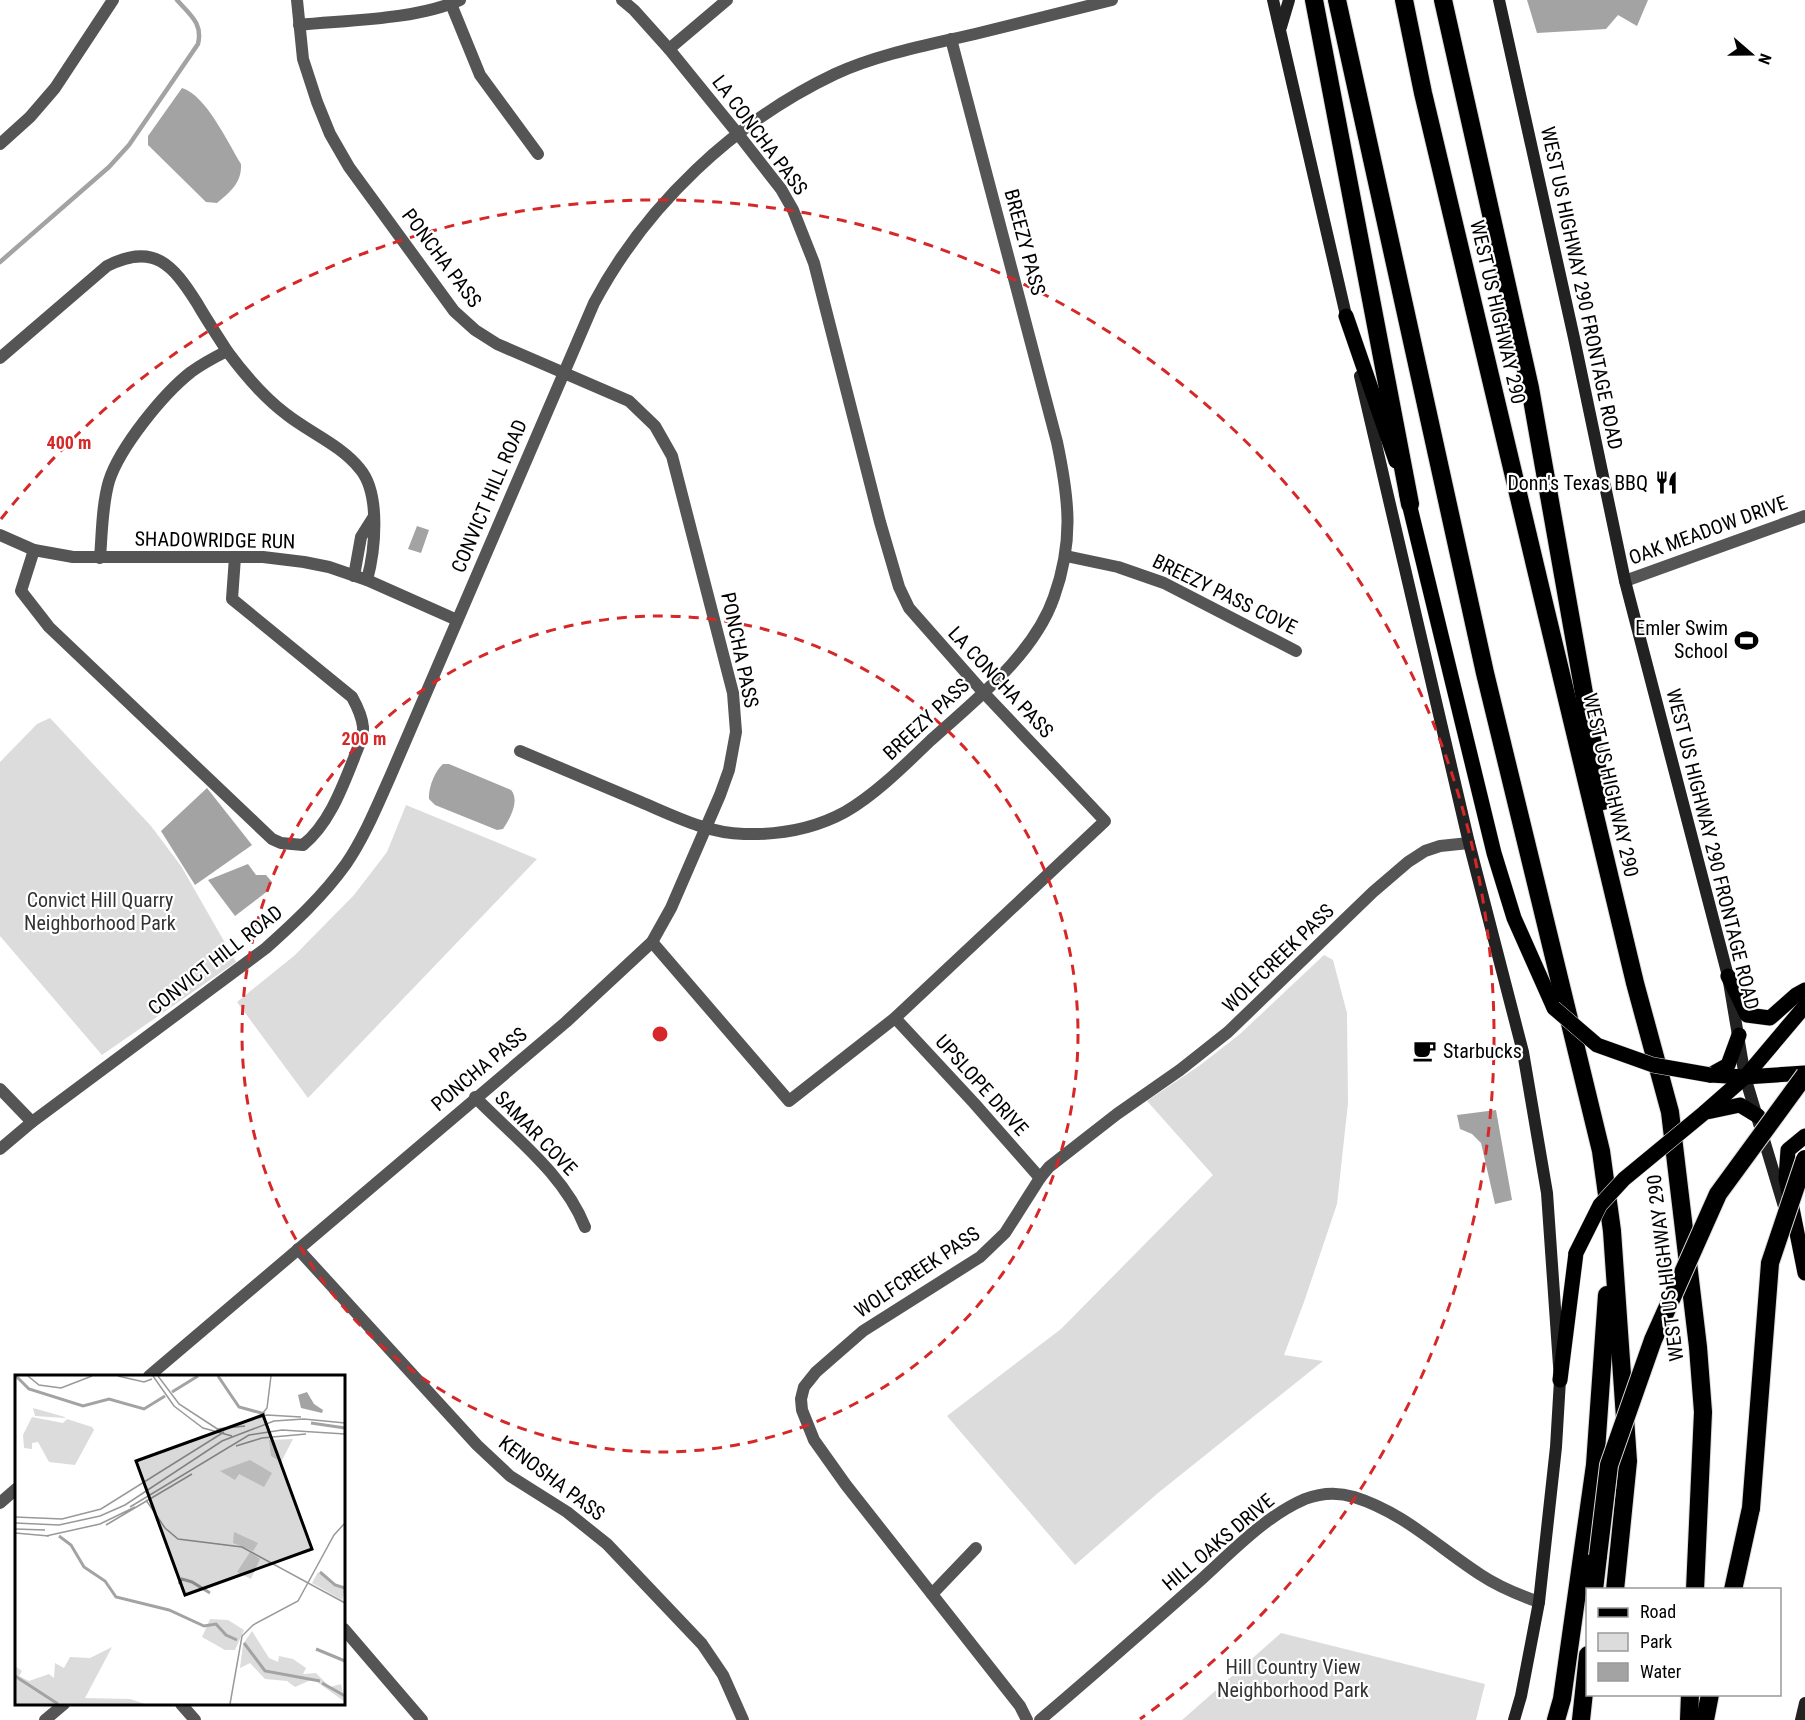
<svg xmlns="http://www.w3.org/2000/svg" width="1805" height="1720" font-family="'Roboto Condensed',sans-serif">
<style>
.green{fill:#dcdcdc}
.water{fill:#a3a3a3}
.lines{fill:none;stroke-linecap:round;stroke-linejoin:round}
.stream{stroke:#a3a3a3;stroke-width:4.5}
.primary-casing{stroke:#dbdbdb;stroke-width:16}
.motorway-casing{stroke:#dbdbdb;stroke-width:20}
.minor{stroke:#555;stroke-width:12}
.tertiary{stroke:#555;stroke-width:12}
.secondary{stroke:#222;stroke-width:12}
.primary{stroke:#000;stroke-width:15}
.motorway{stroke:#000;stroke-width:18}
.primary-bridge-casing{stroke:#dbdbdb;stroke-width:16;stroke-linecap:butt}
.motorway-bridge-casing{stroke:#dbdbdb;stroke-width:20;stroke-linecap:butt}
.primary-bridge{stroke:#000;stroke-width:15}
.motorway-bridge{stroke:#000;stroke-width:18}
.ring{fill:none;stroke:#d62828;stroke-width:3;stroke-dasharray:10 8}
.labels{text-anchor:middle;stroke-width:4.5;stroke-linejoin:round;paint-order:stroke}
.street-label{font-size:20px;fill:#000;stroke:#fff}
.poi-label{font-size:20px;fill:#000;stroke:#fff;text-anchor:end}
.park-label{font-size:20px;fill:#333;stroke:#fff}
.inset-river{fill:none;stroke:#a3a3a3;stroke-width:3}
.inset-road{fill:none;stroke:#999;stroke-width:1.5}
.view{fill:#000;fill-opacity:0.15;stroke:#000;stroke-width:3}
.inset-edge{fill:none;stroke:#000;stroke-width:3}
.centre{fill:#d62828;stroke:#fff;stroke-width:3}
.ring-label{font-size:18px;text-anchor:middle;font-weight:bold;fill:#d62828;stroke:#fff;stroke-width:4.5;stroke-linejoin:round;paint-order:stroke}
</style>
<rect width="100%" height="100%" fill="#fff"/>
<g class="green">
<polygon points="50,718 151,826 181,866 236,962 102,1055 0,936 0,762 37,724"/>
<polygon points="406,805 537,859 308,1098 237,1002 295,955 354,895 387,852"/>
<polygon points="1324,955 1333,960 1347,1013 1348,1103 1337,1204 1304,1302 1284,1355 1323,1361 1158,1493 1075,1565 947,1416 1061,1329 1213,1175 1147,1101 1199,1066 1240,1034"/>
<polygon points="1281,1633 1485,1684 1476,1720 1182,1720"/>
</g>
<g class="water">
<polygon points="1527,0 1648,0 1637,26 1618,15 1606,29 1537,33"/>
<path d="M182,88C206,95 228,143 241,164C242,183 230,192 217,203L206,202L148,145V136Z"/>
<polygon points="417,526 429,530 421,553 408,549"/>
<path d="M443,764H449L511,790C520,800 510,819 503,829L497,830L435,805L429,799C428,788 435,771 443,764Z"/>
<polygon points="207,788 252,845 195,885 161,831"/>
<polygon points="248,864 256,875 266,875 272,882 269,890 235,916 208,880"/>
<polygon points="1496,1110 1512,1200 1495,1204 1481,1143 1472,1134 1460,1129 1457,1115"/>
</g>
<g class="lines">
<path class="stream" d="M0,262L109,167L129,145L198,44C203,23 190,15 177,0"/>
<defs>
<g id="primary">
<polyline points="1346,316 1396,461"/>
<polyline points="1407,495 1494,853 1514,918 1554,1008"/>
<polyline points="1728,976 1747,1015 1770,1018 1796,995 1805,990"/>
<polyline points="1710,1075 1745,1077 1805,1073"/>
<polyline points="1710,1075 1728,1065 1739,1035"/>
<polyline points="1707,1112 1740,1105 1758,1116"/>
<polyline points="1704,1113 1745,1077 1805,1006"/>
<polyline points="1805,1136 1788,1150 1786,1178 1805,1273"/>
<polyline points="1560,1380 1576,1253"/>
</g>
<g id="motorway">
<polyline points="1314,0 1410,504"/>
<polyline points="1337,0 1485,673 1601,1151 1612,1231 1628,1461 1615,1590"/>
<polyline points="1404,0 1423,93 1544,603 1635,983 1670,1112 1698,1347 1703,1412 1695,1590"/>
<polyline points="1443,0 1530,388 1603,801"/>
<polyline points="1594,1590 1598,1556"/>
<polyline points="1733,1590 1751,1508"/>
<polyline points="1556,1720 1562,1699 1595,1465 1607,1295"/>
<polyline points="1581,1720 1588,1655"/>
<polyline points="1689,1720 1690,1694"/>
<polyline points="1705,1720 1710,1694"/>
</g>
</defs>
<use href="#primary" class="primary-casing"/>
<use href="#motorway" class="motorway-casing"/>
<g class="minor">
<polyline points="622,0 634,10 669,49 738,134 781,189 793,210 814,263 880,522 899,587 909,608 983,692 1105,821 895,1018 789,1101 652,942"/>
<polyline points="451,4 480,75 538,154"/>
<path d="M299,25C348,20 415,20 460,0"/>
<polyline points="669,49 727,0"/>
<polyline points="0,144 30,117 55,88 113,0"/>
<path d="M0,358L107,266C154,242 173,265 197,303C206,319 217,335 227,351"/>
<polyline points="0,535 34,550 73,557 263,557 304,562 329,567 367,580 457,620"/>
<path d="M34,550L21,591L49,627L272,839L281,843L303,845C329,824 342,788 354,758C357,749 364,737 363,727C362,716 357,706 352,697L232,599L235,557"/>
<polyline points="1066,556 1118,567 1164,583 1296,651"/>
<path d="M100,558C102,533 102,505 109,481C120,447 163,394 191,372C202,364 215,357 227,351C244,374 262,396 286,414C310,433 341,445 360,469C381,494 375,551 367,580"/>
<polyline points="354,576 361,537 373,518"/>
<polyline points="1625,581 1805,516"/>
<path d="M520,751C560,768 601,785 641,802C674,816 707,833 744,834C779,835 814,829 845,812C875,795 906,764 931,740C975,700 1034,655 1054,597C1074,541 1069,499 1057,442L951,39"/>
<polyline points="895,1018 974,1103 1040,1178"/>
<polyline points="0,1089 32,1122"/>
<path d="M475,1097C514,1137 564,1174 585,1227"/>
<polyline points="298,1249 477,1445 510,1476 567,1512 607,1544 702,1644 723,1675 743,1720"/>
<polyline points="149,1376 566,1022 652,942 671,908 720,795 729,770 736,732 733,693 672,456 655,426 629,401 497,344 475,330 454,311 349,167 330,134 317,102 303,59 297,0"/>
<polyline points="0,1503 16,1489"/>
<polyline points="932,1594 976,1548"/>
<polyline points="344,1629 422,1720"/>
<polyline points="181,1704 195,1720"/>
<polyline points="45,1720 64,1704"/>
<polyline points="1027,1720 1020,1706 846,1485 814,1440 802,1410 801,1399 804,1387 816,1372 863,1331 980,1257 1005,1233 1040,1178 1049,1167 1117,1114 1180,1070 1228,1032 1373,892 1408,862 1425,851 1440,846 1469,843"/>
<path d="M1040,1720C1092,1676 1143,1631 1194,1586C1228,1556 1263,1517 1305,1499C1321,1493 1338,1492 1354,1497C1403,1512 1439,1548 1481,1575C1499,1587 1519,1595 1539,1602"/>
</g>
<path class="tertiary" d="M0,1149L32,1122L266,948C295,922 323,896 346,864C364,838 377,806 390,777L594,303C646,205 734,122 835,74C879,54 928,45 975,34C1021,23 1066,11 1112,0"/>
<g class="secondary">
<polyline points="1273,0 1348,324"/>
<polyline points="1499,0 1574,338 1625,581 1728,976 1745,1077 1786,1213"/>
<polyline points="1281,27 1289,0"/>
<polyline points="1360,376 1469,843 1523,1052 1547,1193 1560,1380 1556,1447 1539,1602 1521,1696 1514,1720"/>
<polyline points="1801,1720 1805,1703"/>
</g>
<use href="#primary" class="primary"/>
<use href="#motorway" class="motorway"/>
<defs>
<g id="primary-bridge">
<polyline points="1554,1008 1597,1045 1653,1065 1710,1075"/>
<polyline points="1576,1253 1600,1205 1624,1179 1704,1113"/>
</g>
<g id="motorway-bridge">
<polyline points="1751,1508 1770,1263 1805,1159"/>
<polyline points="1598,1556 1609,1465 1653,1340 1718,1194 1805,1075"/>
</g>
</defs>
<use href="#primary-bridge" class="primary-bridge-casing"/>
<use href="#motorway-bridge" class="motorway-bridge-casing"/>
<use href="#primary-bridge" class="primary-bridge"/>
<use href="#motorway-bridge" class="motorway-bridge"/>
</g>
<g class="ring">
<circle cx="660" cy="1034" r="418"/>
<path d="M1 519A836 836 0 1 1 1140 1719"/>
</g>
<defs>
<symbol id="restaurant-bare" viewBox="-9 -9 18 18"><path d="M-5-6h1v4h1v-4h1v4h1v-4h1v5L-1.5 .5V6h-2V.5L-5-1ZM5-6V6H3V1.5H1.5Q1.5-4 5-6Z" fill="#000" stroke="#fff" stroke-width="2.5" paint-order="stroke"/></symbol>
<symbol id="stadium-bare" viewBox="-9 -9 18 18"><path d="M0-5a6.5 5 0 1 0 0 10a6.5 5 0 1 0 0-10ZM-3.5-1.8h7v3.6h-7Z" fill="#000" stroke="#fff" stroke-width="2.5" paint-order="stroke"/></symbol>
<symbol id="cafe-bare" viewBox="-9 -9 18 18"><path d="M-5.5-4.5H6V0H3Q3 3.5 0 3.5H-2.5Q-5.5 3.5-5.5 0ZM3-3.2v2h1.7v-2ZM-6 4.5H4V6H-6Z" fill="#000" stroke="#fff" stroke-width="2.5" paint-order="stroke"/></symbol>
</defs>
<g fill-rule="evenodd">
<use href="#restaurant-bare" x="1650" y="466" width="33" height="33"/>
<use href="#stadium-bare" x="1730" y="624" width="33" height="33"/>
<use href="#cafe-bare" x="1408" y="1034" width="33" height="33"/>
</g>
<g class="labels">
<g class="street-label">
<text transform="translate(760 135) rotate(53)" y="7">LA CONCHA PASS</text>
<text transform="translate(1025 242) rotate(75)" y="7">BREEZY PASS</text>
<text transform="translate(442 258) rotate(53)" y="7">PONCHA PASS</text>
<text transform="translate(1582 288) rotate(78)" y="7">WEST US HIGHWAY 290 FRONTAGE ROAD</text>
<text transform="translate(1498 312) rotate(77)" y="7">WEST US HIGHWAY 290</text>
<text transform="translate(489 496) rotate(-67)" y="7">CONVICT HILL ROAD</text>
<text transform="translate(1708 530) rotate(-20)" y="7">OAK MEADOW DRIVE</text>
<text transform="translate(215 540) rotate(1)" y="7">SHADOWRIDGE RUN</text>
<text transform="translate(1225 594) rotate(26)" y="7">BREEZY PASS COVE</text>
<text transform="translate(740 650) rotate(78)" y="7">PONCHA PASS</text>
<text transform="translate(1001 682) rotate(47)" y="7">LA CONCHA PASS</text>
<text transform="translate(926 719) rotate(-43)" y="7">BREEZY PASS</text>
<text transform="translate(1611 785) rotate(77)" y="7">WEST US HIGHWAY 290</text>
<text transform="translate(1713 849) rotate(76)" y="7">WEST US HIGHWAY 290 FRONTAGE ROAD</text>
<text transform="translate(1278 958) rotate(-44)" y="7">WOLFCREEK PASS</text>
<text transform="translate(215 960) rotate(-38)" y="7">CONVICT HILL ROAD</text>
<text transform="translate(479 1069) rotate(-40)" y="7">PONCHA PASS</text>
<text transform="translate(982 1085) rotate(48)" y="7">UPSLOPE DRIVE</text>
<text transform="translate(536 1133) rotate(46)" y="7">SAMAR COVE</text>
<text transform="translate(1665 1268) rotate(-97)" y="7">WEST US HIGHWAY 290</text>
<text transform="translate(917 1272) rotate(-34)" y="7">WOLFCREEK PASS</text>
<text transform="translate(552 1478) rotate(37)" y="7">KENOSHA PASS</text>
<text transform="translate(1218 1542) rotate(-40)" y="7">HILL OAKS DRIVE</text>
</g>
<g class="poi-label">
<text x="1648" y="490">Donn's Texas BBQ</text>
<text x="1728" y="635">Emler Swim<tspan x="1728" dy="23">School</tspan></text>
<text x="1443" y="1058" text-anchor="start">Starbucks</text>
</g>
<g class="park-label">
<text x="100" y="907">Convict Hill Quarry<tspan x="100" dy="23">Neighborhood Park</tspan></text>
<text x="1293" y="1674">Hill Country View<tspan x="1293" dy="23">Neighborhood Park</tspan></text>
</g>
</g>
<g transform="translate(15 1375)">
<rect width="330" height="330" fill="#fff"/>
<path d="M18,33L50,42V43L20,41ZM17,42L48,48L52,44L77,52L79,55L60,90L34,87L23,67L17,68V74L9,73L8,60ZM278,64L266,87L256,81L254,65ZM235,85L257,98L249,112L224,99L220,105L205,96ZM219,157L243,168L238,176L218,168ZM235,177L245,184L236,204L222,197ZM303,197L318,210L330,214L327,225L297,208ZM195,244L213,245L229,255L220,275H210L187,262ZM237,256L254,283L263,287L264,281L278,284L291,293L288,299L301,298L315,312L326,309L330,327L298,304L280,312L272,306L250,304L235,288L225,293L228,269ZM97,272L70,323L115,324L130,329H0V291L7,296L4,301L14,306L34,299L39,303L40,288L49,293L55,282L75,283Z" fill="#dcdcdc"/>
<path d="M292,17L299,29L308,35L307,38L286,33L283,20Z" fill="#a3a3a3"/>
<path class="inset-river" d="M1,1L14,14L68,31L94,24L129,34L150,21M203,1L224,32L250,39M157,17L183,1M296,48L330,53M44,161L56,170L69,192L90,206L101,222L154,235L189,251L201,249L211,260L222,265M305,197L320,210L330,213M164,209L167,204L177,207L195,218M229,268L250,296L305,306M301,274L330,286M0,301L43,329M307,308L330,321"/>
<path class="inset-road" d="M13,1L24,10L46,13L77,1M103,1L129,7L137,4M138,1L159,31L172,41L188,53L217,61M143,1L164,29L204,55M247,39L252,33L256,1M218,51L252,40L286,42M201,54L230,51M221,71L247,63L291,59M131,125L150,153L163,164L227,172L330,228M115,132L234,60L267,55L330,59M0,142L47,144L86,134L209,57M0,148L44,150L85,141L110,130L207,66L259,46L289,44L330,48M91,150L177,99M0,154L30,155M0,158L34,161M31,161L85,149L120,132M215,329L227,261L238,250L283,226L319,160L330,148"/>
<path class="view" d="M248,40L297,174L170,220L121,86Z"/>
<rect width="330" height="330" class="inset-edge"/>
</g>
<circle cx="660" cy="1034" r="9" class="centre"/>
<g class="ring-label">
<text x="69" y="449">400 m</text>
<text x="364" y="745">200 m</text>
</g>
<rect x="1586" y="1588" width="195" height="108" fill="#ffffff" stroke="#999999" stroke-width="1.5"/>
<rect x="1598" y="1608" width="30" height="9" fill="#000000" stroke="#999999" stroke-width="1.5"/>
<text x="1640" y="1618" font-size="18" fill="#000000">Road</text>
<rect x="1598" y="1633" width="30" height="18" fill="#dcdcdc" stroke="#999999" stroke-width="1.5"/>
<text x="1640" y="1648" font-size="18" fill="#000000">Park</text>
<rect x="1598" y="1663" width="30" height="18" fill="#a3a3a3" stroke="#999999" stroke-width="1.5"/>
<text x="1640" y="1678" font-size="18" fill="#000000">Water</text>
<g transform="translate(1751 54) rotate(110)" stroke="#ffffff" stroke-width="4.5" paint-order="stroke">
<path d="M0-4.5L10 22L0 15L-10 22Z" fill="#000000"/>
<text y="-9" font-size="16" font-weight="bold" text-anchor="middle" fill="#000000">N</text>
</g>
</svg>
